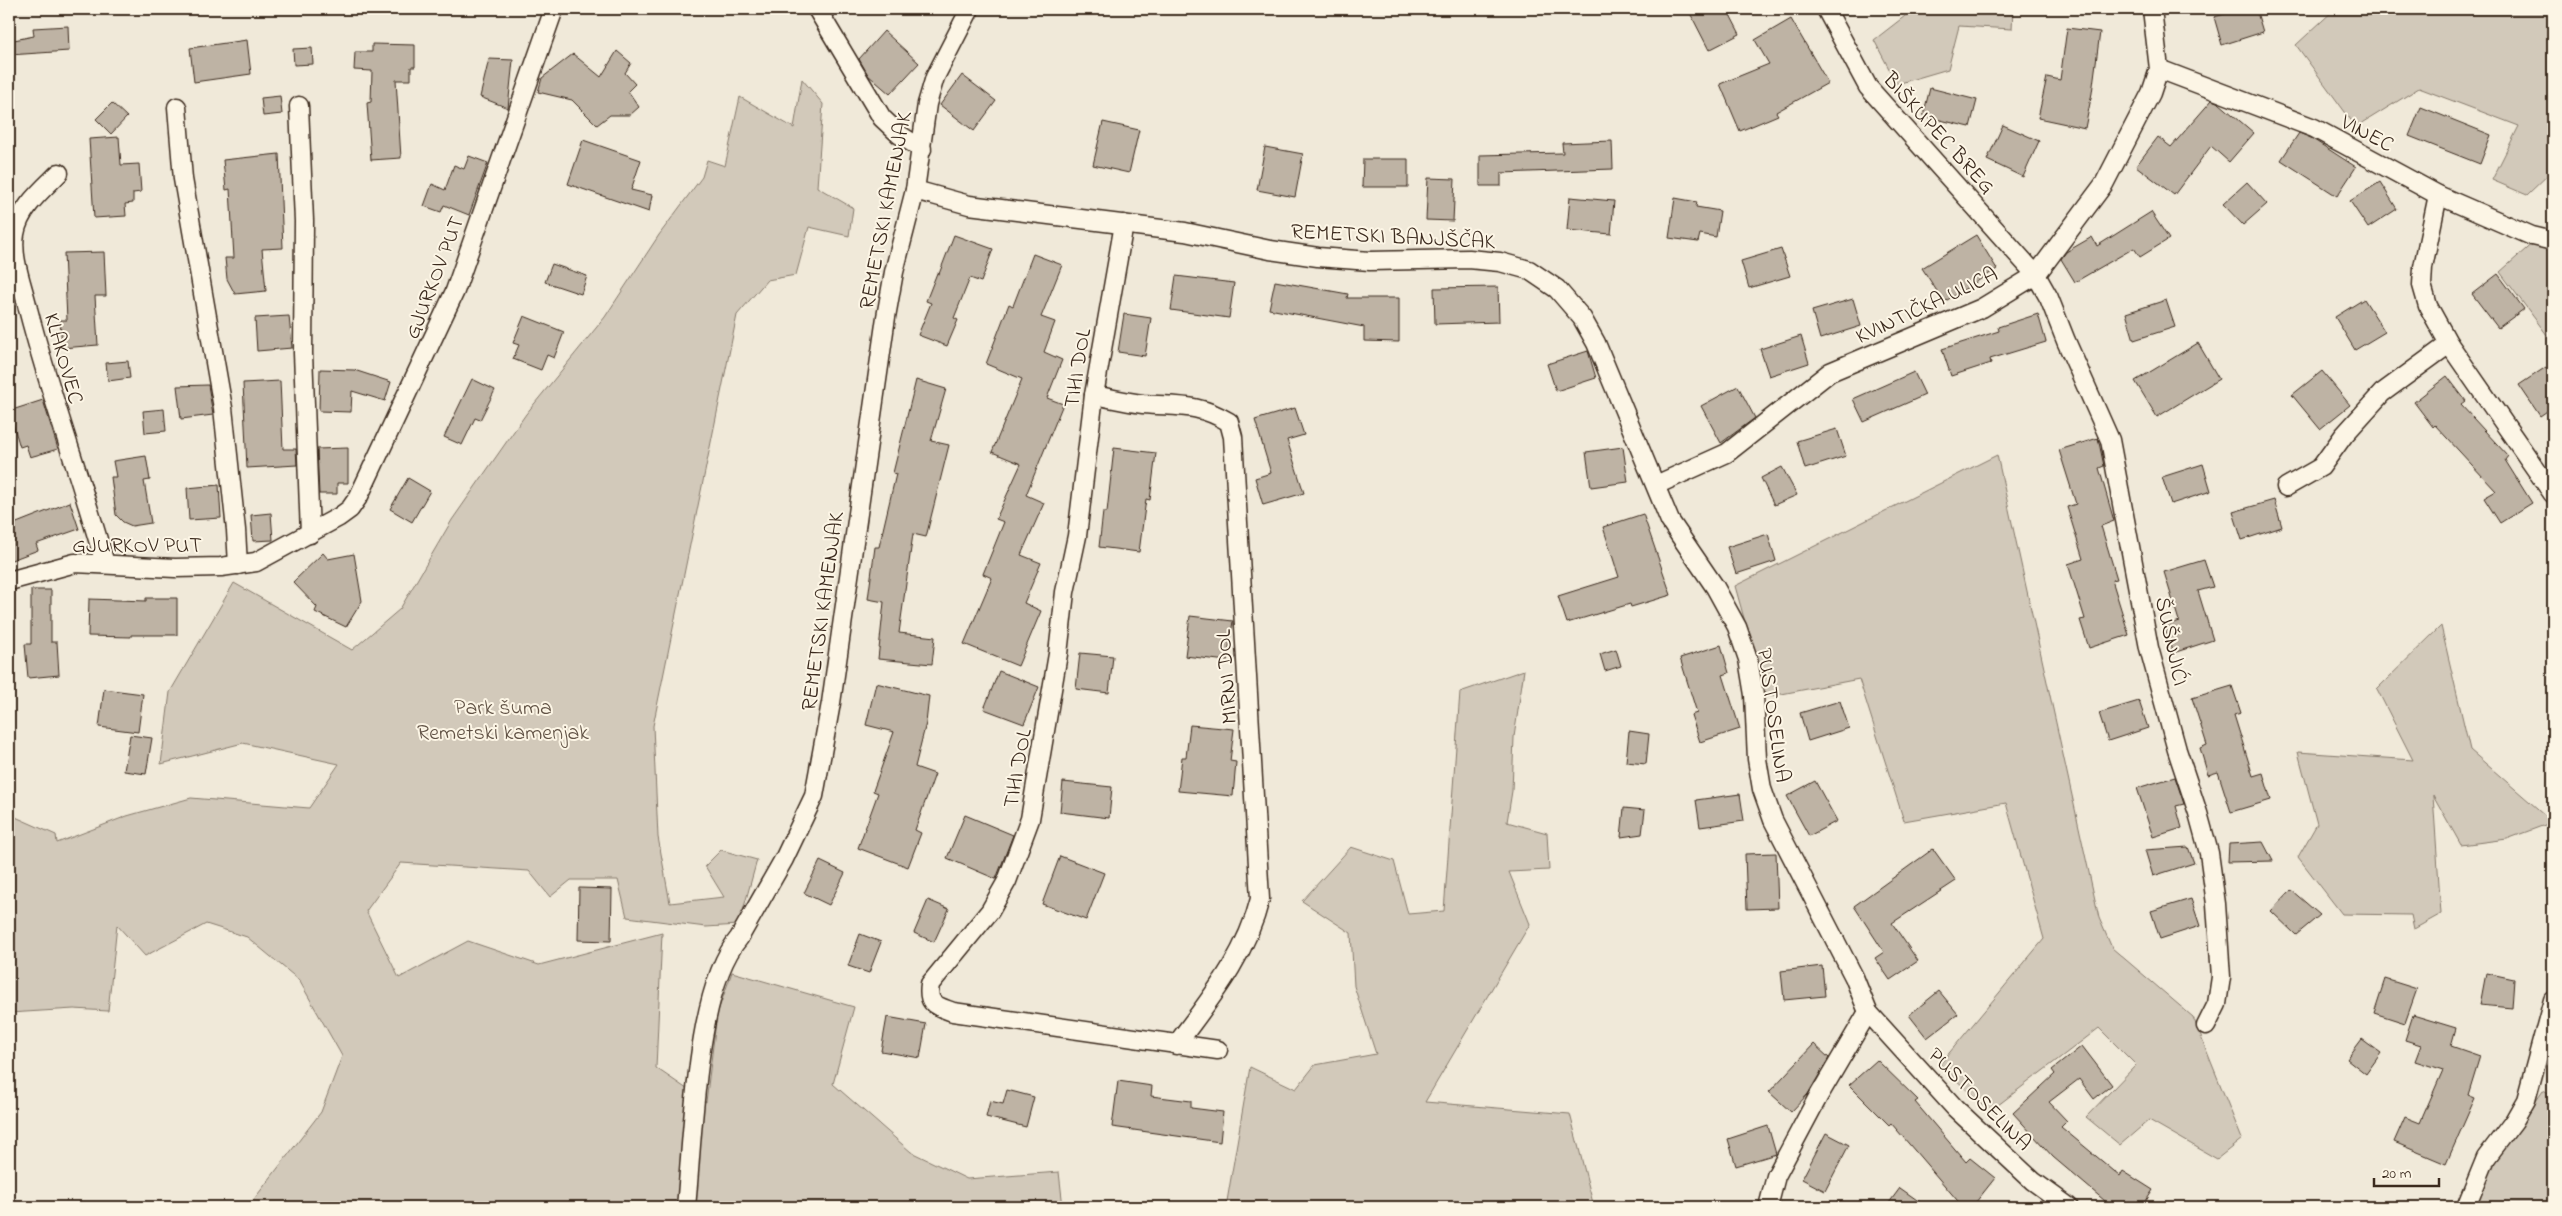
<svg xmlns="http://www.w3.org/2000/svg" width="2562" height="1216" font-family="'Indie Flower',sans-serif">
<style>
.green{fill:#d2c9ba;stroke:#867a6c}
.building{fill:#beb3a4;stroke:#3b2a1e}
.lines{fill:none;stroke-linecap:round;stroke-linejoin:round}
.street-casing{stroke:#3b2a1e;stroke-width:21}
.street{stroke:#fcf5e5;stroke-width:18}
.labels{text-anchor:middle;stroke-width:4;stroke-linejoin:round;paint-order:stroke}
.street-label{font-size:22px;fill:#3b2a1e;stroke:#fcf5e5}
.park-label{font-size:22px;fill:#615245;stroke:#fcf5e5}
</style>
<rect width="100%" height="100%" fill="#f0e9d9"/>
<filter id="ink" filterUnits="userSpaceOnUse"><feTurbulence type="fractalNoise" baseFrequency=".02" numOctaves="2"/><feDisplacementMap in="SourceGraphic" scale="10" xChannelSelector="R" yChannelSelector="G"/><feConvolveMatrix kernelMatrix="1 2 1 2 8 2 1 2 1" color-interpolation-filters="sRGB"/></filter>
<g filter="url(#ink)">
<g class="green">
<polygon points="1914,9 2013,9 2012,29 1959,26 1948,69 1897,84 1874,40"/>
<polygon points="2335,9 2553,9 2553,170 2527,195 2492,180 2519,126 2419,88 2356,127 2296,45"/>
<polygon points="802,79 823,104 817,187 853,208 849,236 809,227 796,275 767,280 737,315 653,726 658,837 670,903 724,897 705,866 721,850 757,860 739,925 706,927 627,917 618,880 571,880 550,897 529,871 401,863 366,911 399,978 468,941 539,965 662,933 656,1068 706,1102 717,1014 732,972 854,1007 833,1084 911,1152 967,1179 1059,1172 1063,1207 728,1207 680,1200 679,1207 248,1207 321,1112 342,1056 299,980 247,937 206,924 145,956 117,925 108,1011 74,1009 9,1013 11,815 56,835 57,843 127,816 191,798 309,808 339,764 243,743 161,764 170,692 234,583 352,650 400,609 452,520 526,414 605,317 659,235 702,177 707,160 725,166 740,97 794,128"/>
<polygon points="2535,241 2546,244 2553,253 2553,343 2500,272"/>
<polygon points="1997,455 2099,918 2112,948 2193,1017 2242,1139 2217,1159 2149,1120 2120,1145 2086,1117 2136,1065 2099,1028 1989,1112 1940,1064 2044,939 2006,803 1904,821 1859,679 1766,697 1735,586"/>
<polygon points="2441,626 2470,750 2553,822 2507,839 2461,845 2433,795 2441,914 2414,929 2411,915 2342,914 2298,857 2317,824 2298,752 2413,760 2377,689"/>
<polygon points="1524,670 1514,737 1512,791 1507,822 1547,833 1549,870 1509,872 1530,924 1425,1102 1570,1114 1594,1207 1226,1207 1250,1067 1296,1089 1315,1065 1376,1054 1354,986 1351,933 1302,901 1351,847 1394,861 1408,914 1444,911 1460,692"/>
<polygon points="2543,1091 2553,1096 2553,1207 2474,1207 2491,1165"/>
</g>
<g class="building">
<polygon points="1699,9 1727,9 1740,34 1709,50 1690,13"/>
<polygon points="2242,9 2256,9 2263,32 2222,45 2214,17"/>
<polygon points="1791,19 1828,83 1776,112 1778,115 1740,131 1720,84 1769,64 1755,40"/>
<polygon points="68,26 69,51 9,55 9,41 34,36 33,28"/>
<polygon points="2067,28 2100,32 2092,93 2085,128 2038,118 2047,77 2060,80"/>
<polygon points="884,31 919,63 890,94 868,75 859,59"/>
<polygon points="247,40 251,74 194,82 190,48"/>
<polygon points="372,44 415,45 415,67 411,67 411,80 396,80 401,158 371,160 367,103 371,102 372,71 354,70 355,52 372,52"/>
<polygon points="312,48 313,64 294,65 293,49"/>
<polygon points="617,51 631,63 625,73 635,84 628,91 639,107 630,115 610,115 597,125 572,100 538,92 542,78 573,54 601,77"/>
<polygon points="489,59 513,60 508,108 480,97"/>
<polygon points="962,75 996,101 974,131 940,105"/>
<polygon points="1930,88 1977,100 1970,127 1923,116"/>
<polygon points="280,96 282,114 263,116 261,98"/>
<polygon points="2212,100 2219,103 2254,133 2229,162 2211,146 2174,195 2136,166 2158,137 2171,147"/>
<polygon points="112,103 127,117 111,134 96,119"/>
<polygon points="2421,107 2491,135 2480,164 2409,136"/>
<polygon points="1103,122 1139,130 1129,173 1093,165"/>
<polygon points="2003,125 2039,141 2023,177 1987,160"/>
<polygon points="2299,133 2311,138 2356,167 2337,196 2281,160"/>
<polygon points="119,137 121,165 139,164 141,192 133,193 133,203 125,204 126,216 94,218 89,139"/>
<polygon points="583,140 641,160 631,190 652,195 649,212 568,184"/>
<polygon points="1612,141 1613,169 1501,173 1501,186 1480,186 1480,155 1563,153 1562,143"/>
<polygon points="1265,147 1303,154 1295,197 1257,190"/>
<polygon points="279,154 283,248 262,249 266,291 235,294 227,279 225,258 234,258 230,189 226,190 223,160"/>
<polygon points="469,156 488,163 469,215 444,205 441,212 424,206 432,184 445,190 454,165 464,169"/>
<polygon points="1363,159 1408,159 1408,187 1362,187"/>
<polygon points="1428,178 1455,179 1453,221 1426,220"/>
<polygon points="2247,182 2267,204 2243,225 2223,204"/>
<polygon points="2380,182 2397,209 2368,228 2350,201"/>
<polygon points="1570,197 1614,201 1611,234 1567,230"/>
<polygon points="1675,198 1697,202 1696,207 1720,211 1716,237 1700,234 1698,242 1669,238"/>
<polygon points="2151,212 2169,239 2140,257 2134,248 2075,282 2061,259 2066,252 2092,237 2097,246"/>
<polygon points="954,235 993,249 981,282 970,278 954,318 958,320 947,346 918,335 931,303 926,301 937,273 939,274"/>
<polygon points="1976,235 1997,269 1944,302 1922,268"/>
<polygon points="1781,249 1790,276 1749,288 1741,261"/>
<polygon points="104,252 106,296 95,296 98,345 62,348 60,320 67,320 64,253"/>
<polygon points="1033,254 1062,265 1041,317 1055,322 1044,352 1062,360 1047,398 1063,404 1026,495 1044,503 1021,555 1041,563 1024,603 1041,611 1018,666 964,644 992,578 983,574 1004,522 996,519 1021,464 992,452 1022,379 986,364 1009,304 1013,306"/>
<polygon points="552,264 587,276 581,294 545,282"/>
<polygon points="2498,274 2524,309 2498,328 2472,294"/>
<polygon points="1176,276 1234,283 1229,318 1171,310"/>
<polygon points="1275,281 1348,294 1347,298 1399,298 1399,342 1364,341 1364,327 1269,309"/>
<polygon points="1498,287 1499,322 1435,324 1434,288"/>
<polygon points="1853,299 1861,326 1820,339 1812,311"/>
<polygon points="2364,299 2385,332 2355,350 2335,317"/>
<polygon points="2166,300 2175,327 2134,340 2126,313"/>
<polygon points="1124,314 1151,318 1145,356 1118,352"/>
<polygon points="2038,314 2046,342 1990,359 1991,363 1951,376 1942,349 1999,331 1998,327"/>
<polygon points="289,316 292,348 257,351 255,318"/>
<polygon points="524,316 564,332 554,358 547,355 541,370 513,359 519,345 513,343"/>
<polygon points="1801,336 1809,363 1769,376 1760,349"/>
<polygon points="2198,343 2219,379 2157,417 2135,381"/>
<polygon points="1588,351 1596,378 1556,391 1547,364"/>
<polygon points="128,361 130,378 108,381 106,363"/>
<polygon points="2546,367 2553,379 2553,407 2540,416 2519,385"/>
<polygon points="320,369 354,370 391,382 385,401 352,391 351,412 319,411"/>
<polygon points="2322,371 2350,405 2320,429 2292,395"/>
<polygon points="1914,372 1925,395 1864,422 1853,399"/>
<polygon points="2447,376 2466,401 2461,405 2508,456 2505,460 2532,503 2500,523 2484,498 2496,491 2435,425 2433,427 2414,402"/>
<polygon points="472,379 495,390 480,420 475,418 462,445 444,437"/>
<polygon points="916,380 946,389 931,441 949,445 926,537 913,534 899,633 935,637 932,664 878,659 884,602 868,599 875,547 879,547 896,474 893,473"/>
<polygon points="280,381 283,449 296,449 297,465 247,468 243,383"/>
<polygon points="208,385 213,415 181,419 177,386"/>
<polygon points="1738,386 1755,418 1721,443 1701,406"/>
<polygon points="43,400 58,449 30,457 26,445 20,447 9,411"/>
<polygon points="1295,408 1304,435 1287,440 1304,493 1263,505 1255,478 1271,473 1255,420"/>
<polygon points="164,409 166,431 145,433 143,411"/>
<polygon points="1837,429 1846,456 1805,469 1797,441"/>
<polygon points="2098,438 2104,466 2099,468 2114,521 2101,526 2117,579 2112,580 2129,635 2089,648 2080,620 2085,619 2068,564 2083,559 2067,507 2076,504 2059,450"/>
<polygon points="1623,447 1628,482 1591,487 1586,452"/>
<polygon points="348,448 348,483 337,483 337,494 319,494 317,449"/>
<polygon points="1114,448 1156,453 1150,500 1146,499 1139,552 1099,547 1103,512 1107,512"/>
<polygon points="146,456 150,480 144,481 151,523 132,526 123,522 116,515 111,477 116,477 113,461"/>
<polygon points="2203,464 2211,491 2171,504 2162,477"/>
<polygon points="1782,467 1797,495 1774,505 1761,478"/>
<polygon points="408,478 430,491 412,522 390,509"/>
<polygon points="219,485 221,518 189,520 187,488"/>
<polygon points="2274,500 2282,527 2242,540 2233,512"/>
<polygon points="70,502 79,529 36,544 38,550 9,561 9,526"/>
<polygon points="271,513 273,540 253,541 251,515"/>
<polygon points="1643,514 1671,595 1631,607 1630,604 1567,623 1558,596 1619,577 1603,527"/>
<polygon points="1768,534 1776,561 1736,574 1727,547"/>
<polygon points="323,553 328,559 354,554 362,601 346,627 315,612 317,607 293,582"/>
<polygon points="2204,560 2213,587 2198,591 2213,640 2173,653 2164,626 2179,621 2164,572"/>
<polygon points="31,590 51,590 51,642 57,642 59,675 28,678 25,644 31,644"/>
<polygon points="146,598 177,598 177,635 131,635 131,637 88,636 89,599 146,601"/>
<polygon points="1190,616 1233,621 1227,661 1185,656"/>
<polygon points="1721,645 1729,673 1723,675 1740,729 1700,742 1691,715 1697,713 1680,658"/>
<polygon points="1616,649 1621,666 1605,671 1600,654"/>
<polygon points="1080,653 1113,656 1109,693 1076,689"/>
<polygon points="999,671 1039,687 1024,724 984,709"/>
<polygon points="876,683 929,696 926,723 915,767 935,774 915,830 921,833 908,867 858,848 878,793 873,791 894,732 866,725"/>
<polygon points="2232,686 2241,713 2234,715 2253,776 2263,773 2271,800 2231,812 2218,772 2208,775 2200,748 2207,745 2192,698"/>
<polygon points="104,689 143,694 138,732 99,727"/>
<polygon points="1840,701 1849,728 1808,741 1800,713"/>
<polygon points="2139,701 2148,728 2108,741 2099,713"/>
<polygon points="1190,725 1234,729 1230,761 1236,762 1233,796 1178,791 1182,757 1186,757"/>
<polygon points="1629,731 1649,734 1646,764 1626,762"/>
<polygon points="130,735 152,738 146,774 124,771"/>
<polygon points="2175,777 2184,804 2176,806 2182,828 2153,837 2137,788"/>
<polygon points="1815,781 1837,821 1809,836 1787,796"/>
<polygon points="1063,782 1112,787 1109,818 1060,812"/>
<polygon points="1740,794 1744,821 1700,827 1696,800"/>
<polygon points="1624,808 1645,810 1642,834 1621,837"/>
<polygon points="965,815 1013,835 996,879 947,858"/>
<polygon points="2263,842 2273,861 2228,862 2229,844"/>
<polygon points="2188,847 2194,863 2153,876 2145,850"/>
<polygon points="1933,849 1956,881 1892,923 1918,961 1890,980 1875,958 1884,952 1854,906"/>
<polygon points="1776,853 1778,908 1747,909 1745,854"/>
<polygon points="1060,856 1104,873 1086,920 1042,904"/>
<polygon points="820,861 845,873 829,905 804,893"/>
<polygon points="579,888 612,889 611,941 578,940"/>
<polygon points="2291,890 2320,915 2296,935 2271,911"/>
<polygon points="2191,899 2200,926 2160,939 2151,911"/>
<polygon points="928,900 949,909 934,942 914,933"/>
<polygon points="860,934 881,942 869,973 848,966"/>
<polygon points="1822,966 1825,996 1784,1000 1781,971"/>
<polygon points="2486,973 2514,979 2512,1008 2480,1005"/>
<polygon points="2385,979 2417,989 2405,1023 2374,1013"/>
<polygon points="1939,991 1958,1014 1927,1038 1909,1015"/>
<polygon points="2413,1015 2456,1028 2451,1046 2480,1056 2468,1095 2475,1098 2446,1164 2394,1142 2405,1117 2420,1123 2443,1070 2415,1061 2421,1045 2405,1040"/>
<polygon points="887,1017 926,1024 920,1058 881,1051"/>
<polygon points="2362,1039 2381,1053 2366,1074 2347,1059"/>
<polygon points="1814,1044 1829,1058 1808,1094 1791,1112 1769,1092"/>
<polygon points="2082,1046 2112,1085 2094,1099 2079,1079 2049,1102 2067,1121 2061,1127 2120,1176 2123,1171 2153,1190 2142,1207 2115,1207 2105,1201 2053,1157 2013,1113 2055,1074 2052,1070"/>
<polygon points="1877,1060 1918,1100 1915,1102 1966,1162 1970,1158 1995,1178 1972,1207 1963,1207 1891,1123 1889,1125 1849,1085"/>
<polygon points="1118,1081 1152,1086 1151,1096 1191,1101 1191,1108 1223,1112 1220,1142 1112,1127"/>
<polygon points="1007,1090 1034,1097 1026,1127 986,1117 990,1101 1003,1104"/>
<polygon points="1768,1126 1776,1154 1736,1166 1728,1139"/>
<polygon points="1826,1133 1849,1145 1825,1191 1802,1179"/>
<polygon points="1900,1188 1927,1207 1886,1207"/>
</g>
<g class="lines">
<defs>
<g id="street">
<polyline points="817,9 882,118 900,135 922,149"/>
<polyline points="1826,9 1868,87 2036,275 2049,298 2066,341 2110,440 2149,648 2177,750 2198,813 2209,853 2216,904 2221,977 2217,1004 2206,1026"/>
<polyline points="2159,69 2314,128 2438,195 2532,236 2553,241"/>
<polyline points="299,106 304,221 303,353 310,534"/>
<polyline points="177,107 183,179 223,408 236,530 238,565"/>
<path d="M59,173C42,190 19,209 15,234C11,258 23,286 28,309C50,395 81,478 105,564"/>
<polyline points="915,190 969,205 1185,232 1270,250 1318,257 1370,261 1469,259 1500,262 1529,270 1557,289 1582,318 1596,343 1670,521 1715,587 1737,627 1748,659 1754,695 1757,759 1762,789 1773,820 1854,977 1868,1012 1955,1108 2033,1181 2069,1207"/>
<polyline points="2438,195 2423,267 2422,285 2428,306 2449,344 2553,494"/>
<path d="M1124,224L1094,395L1077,536L1065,592L1058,654L1030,819L1007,881L990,911L930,984C927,1005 935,1005 953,1012L1218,1050"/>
<path d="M1094,395C1110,398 1127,402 1143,404C1178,407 1198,403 1229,422L1233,437L1260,899C1246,956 1210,999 1176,1045"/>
<polyline points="1656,485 1727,453 1830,372 1982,308 2036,275 2104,184 2151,93 2159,69 2152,9"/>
<polyline points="2286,487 2321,467 2344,435 2382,393 2449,344"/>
<polyline points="9,581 75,563 175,568 221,567 256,562 339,517 350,509 359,496 455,291 554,9"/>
<path d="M686,1207C693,1139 695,989 739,938L784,859L814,796L831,703L886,317L894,272L915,190L927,104L935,77L970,9"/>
<polyline points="1768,1207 1776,1176 1818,1097 1868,1012"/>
<polyline points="2466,1207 2486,1158 2514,1121 2526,1100 2553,1000"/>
</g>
</defs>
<use href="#street" class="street-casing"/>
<use href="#street" class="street"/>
</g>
</g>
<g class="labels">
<g class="street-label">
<text transform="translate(1940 132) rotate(48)" y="8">BIŠKUPEC BREG</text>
<text transform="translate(2368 132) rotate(28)" y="8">VINEC</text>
<text transform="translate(884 210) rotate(-79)" y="8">REMETSKI KAMENJAK</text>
<text transform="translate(1393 235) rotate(3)" y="8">REMETSKI BANJŠČAK</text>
<text transform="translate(433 277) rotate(-69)" y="8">GJURKOV PUT</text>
<text transform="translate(1926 304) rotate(-25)" y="8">KVINTIČKA ULICA</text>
<text transform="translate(65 358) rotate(74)" y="8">KLAKOVEC</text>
<text transform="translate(1076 368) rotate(-81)" y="8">TIHI DOL</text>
<text x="137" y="552">GJURKOV PUT</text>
<text transform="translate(821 611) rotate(-82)" y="8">REMETSKI KAMENJAK</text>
<text transform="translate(2173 641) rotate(78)" y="8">ŠUŠNJIĆI</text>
<text transform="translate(1225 677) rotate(-94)" y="8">MIRNI DOL</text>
<text transform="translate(1775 715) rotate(82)" y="8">PUSTOSELINA</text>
<text transform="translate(1016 768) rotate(-80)" y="8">TIHI DOL</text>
<text transform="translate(1981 1098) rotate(45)" y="8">PUSTOSELINA</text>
</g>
<g class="park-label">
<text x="503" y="714">Park šuma<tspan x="503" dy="25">Remetski kamenjak</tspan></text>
</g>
</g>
<rect width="2562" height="1216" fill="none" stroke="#fcf5e5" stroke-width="30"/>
<rect x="15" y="15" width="2532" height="1186" fill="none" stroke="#3b2a1e" stroke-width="2" filter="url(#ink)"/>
<path d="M2374 1178v8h65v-8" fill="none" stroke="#3b2a1e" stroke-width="2.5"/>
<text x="2382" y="1178" font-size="15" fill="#3b2a1e" stroke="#fcf5e5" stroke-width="4" paint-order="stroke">20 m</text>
</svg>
